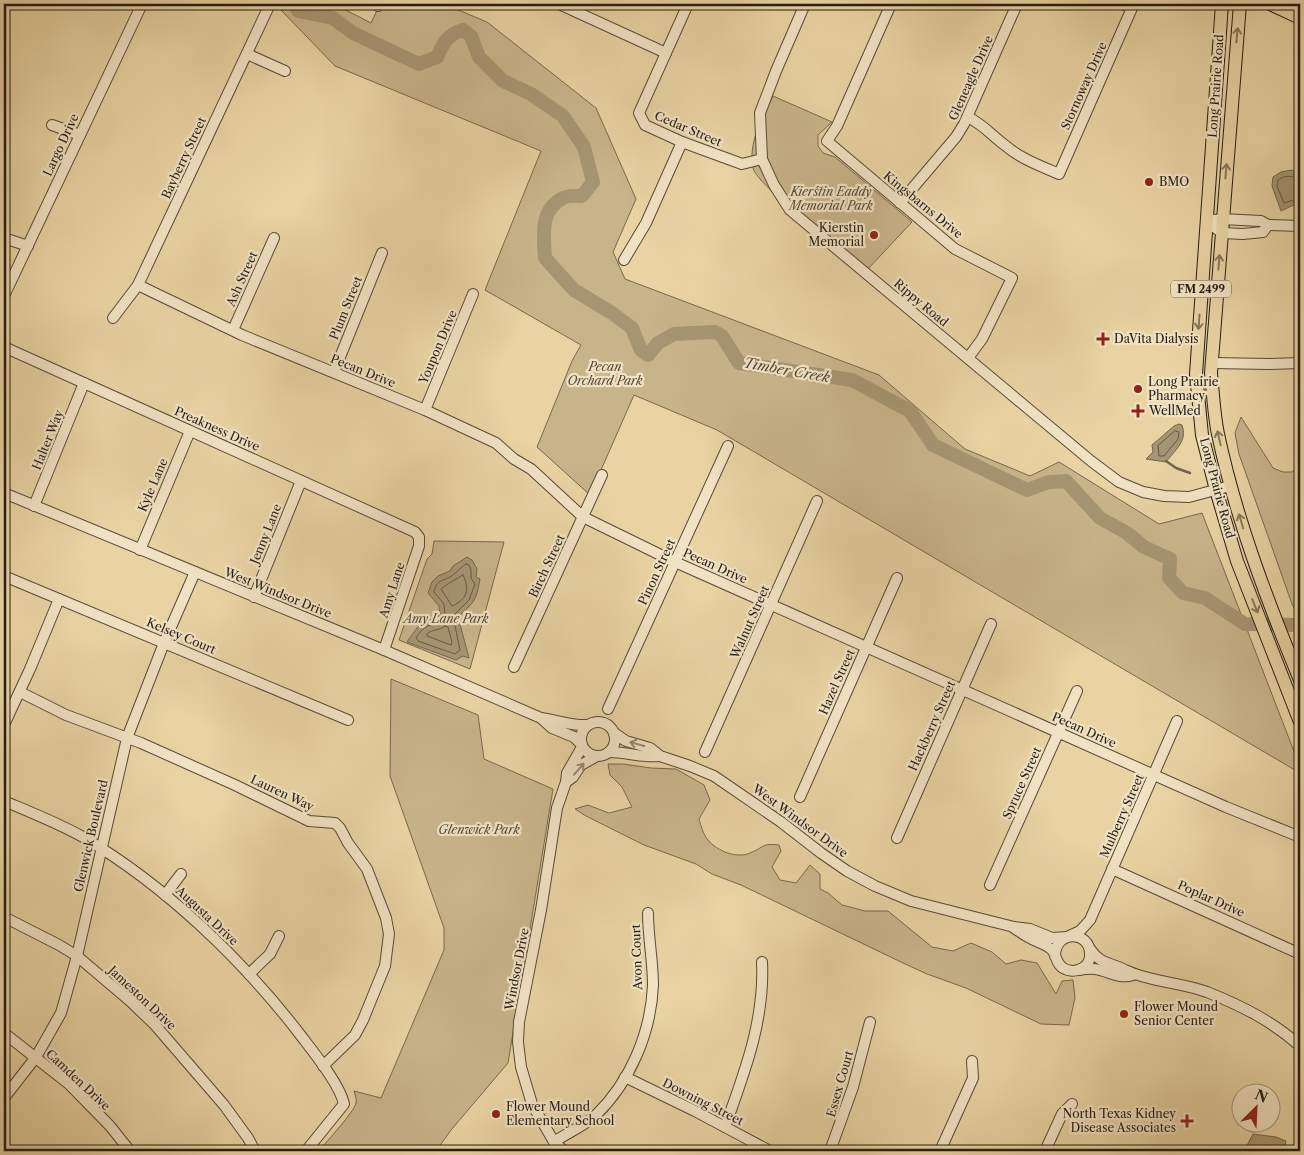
<svg xmlns="http://www.w3.org/2000/svg" width="1304" height="1155" font-family="'Libre Caslon Text',serif">
<style>
.green{fill:#c8b48b;stroke:#766850}
.water{fill:#a69572;stroke:#72654c}
.lines{fill:none;stroke-linecap:round;stroke-linejoin:round}
.shore{stroke:#655943;stroke-width:1}
.stream{stroke:#72654c;stroke-width:2.5}
.river{stroke:#a69572;stroke-width:14}
.minor-casing{stroke:#554a38;stroke-width:12}
.major-casing{stroke:#241d14;stroke-width:14}
.minor{stroke:#f1e2c3;stroke-width:10}
.major{stroke:#e9d3a3;stroke-width:12}
.oneway{stroke:#86785c}
.oneway2{stroke:#958974}
.poi-dot{fill:#8f2418;stroke:#f1e2c3;stroke-width:2}
.labels{text-anchor:middle;stroke-width:4.5;stroke-linejoin:round;paint-order:stroke}
.shield{fill:#f1e2c3;stroke:#625848;stroke-width:1}
.shield-label{font-size:11px;font-weight:bold;fill:#241d14}
.street-label{font-size:12px;fill:#241d14;stroke:#f1e2c3}
.poi-label{font-size:12px;fill:#241d14;stroke:#f1e2c3;text-anchor:start}
.park-label{font-size:12px;font-style:italic;fill:#554a38;stroke:#f1e2c3}
.water-label{font-size:14px;font-style:italic;fill:#524735;stroke:#f1e2c3}
</style>
<rect width="100%" height="100%" fill="#e9d3a3"/>
<filter id="stains"><feTurbulence type="fractalNoise" baseFrequency=".004" numOctaves="4"/><feColorMatrix values="0 0 0 0 .2 0 0 0 0 .09 0 0 0 0 .02 0 0 0 .5 -.17"/></filter>
<radialGradient id="worn" r=".72"><stop offset=".6" stop-color="#630" stop-opacity="0"/><stop offset="1" stop-color="#630" stop-opacity=".3"/></radialGradient>
<g class="green">
<polygon points="278,4 334,4 371,23 380,4 444,4 487,22 596,108 636,199 613,252 625,279 879,375 965,449 1030,476 1059,462 1159,524 1202,513 1300,767 1300,773 717,430 634,395 590,495 537,447 572,361 581,345 485,290 541,151 335,66 278,7"/>
<path d="M773,96L832,122L818,135V146L823,153L835,157L912,222L867,270C848,254 758,187 753,168C748,142 762,119 773,96Z"/>
<polygon points="1241,417 1273,468 1283,472 1292,472 1300,466 1300,621 1292,604 1239,454 1235,433"/>
<polygon points="434,541 504,542 470,669 399,640 427,559 432,554"/>
<path d="M391,679L478,715L484,759L553,789L508,1063L451,1130L436,1151H319C326,1142 355,1111 356,1103C357,1099 355,1095 354,1091L381,1098L444,950V928L390,776Z"/>
<path d="M608,764H623L651,768L676,769L704,785L710,800L699,819C701,826 703,834 708,840C717,851 737,859 750,853C765,847 761,843 779,845L781,851L772,867L780,880L796,883L810,865L820,874V889L828,893L842,905L865,911H888L932,947L953,951L971,943L992,952L1006,964L1021,960L1037,963L1056,994L1062,981L1073,980L1075,998L1069,1025L1041,1024L966,988L927,974L903,963L741,885L712,874L696,864L644,845L586,816L575,809L588,805L609,813L632,807L622,787L610,775Z"/>
</g>
<g class="water">
<polygon points="1292,170 1300,174 1300,202 1281,211 1272,186 1273,177 1281,172"/>
<path d="M1179,424L1182,425C1188,441 1175,450 1166,462L1146,459L1153,452L1152,445L1174,426Z"/>
<path d="M467,557L472,560L477,569L476,577L480,579C476,602 474,602 458,617L469,658L463,656L456,660L407,642C415,631 421,619 435,619L440,614L439,606L428,593L432,582L438,576L450,571L453,566Z"/>
<polygon points="1253,1134 1276,1137 1286,1141 1284,1151 1244,1151"/>
</g>
<g class="lines">
<g class="shore">
<path d="M1300,178C1291,177 1286,174 1278,180L1277,186L1284,203L1300,198"/>
<polygon points="1175,431 1179,432 1178,439 1164,456 1159,456 1158,446"/>
<path d="M466,564L469,565L471,570V578L475,584L469,600L453,616L460,650L455,654L418,641L416,638C423,627 426,626 438,623L445,616L444,604L434,592C437,578 444,582 453,575C457,572 461,567 466,564Z"/>
<path d="M463,575C470,589 467,600 452,606L441,589C444,586 459,577 463,575Z"/>
<path d="M445,626L448,627L452,642L451,645L427,636V634C432,629 439,631 445,626Z"/>
</g>
<polyline class="stream" points="1166,461 1176,468 1190,473"/>
<path class="river" d="M295,4L298,11L333,18L353,33L419,64L437,57C443,43 448,34 463,30L471,36L479,57L503,81L531,94L563,116L584,147L593,182L582,196C577,196 568,195 563,198C539,210 544,236 545,258L574,290L612,313L632,328L641,350L648,355L658,343L674,334L715,332L722,336L739,363L852,380L910,411L933,445L1027,490L1049,482L1066,481L1100,518L1127,533L1144,547L1170,559L1169,578L1183,593L1205,598L1245,624L1300,625"/>
<defs>
<g id="minor">
<polyline points="559,4 666,53"/>
<polyline points="688,4 639,113 645,125 682,142 742,164 762,159"/>
<polyline points="805,4 776,71 760,113 762,159 774,185 790,210 1091,461 1119,482 1143,492 1164,496 1189,497 1230,486"/>
<polyline points="891,4 837,126 827,141 955,249 1012,278 982,339 968,358"/>
<polyline points="378,6 379,4"/>
<polyline points="247,54 285,71"/>
<path d="M968,117C985,126 991,135 1006,146C1021,159 1041,166 1059,174L1132,8L1122,4"/>
<polyline points="52,125 80,135"/>
<polyline points="900,203 956,137 964,124 1017,4"/>
<polyline points="1206,221 1222,219 1261,221 1268,225 1300,226"/>
<polyline points="1206,221 1222,233 1243,234 1263,232 1268,225"/>
<polyline points="4,238 28,246"/>
<polyline points="624,260 646,223 682,142"/>
<polyline points="138,285 242,335 425,410 496,443 514,459 531,469 583,517 675,562 1226,807 1300,837"/>
<polyline points="4,296 142,4"/>
<polyline points="113,318 138,285 270,4"/>
<polyline points="233,330 274,238"/>
<polyline points="4,347 415,532 419,537 419,546 384,650"/>
<polyline points="1212,363 1269,364 1300,363"/>
<polyline points="334,372 382,253"/>
<polyline points="425,410 473,294"/>
<path d="M4,493L384,650L541,718C557,720 571,726 588,725"/>
<polyline points="34,506 84,383"/>
<polyline points="140,550 190,431"/>
<polyline points="4,576 348,720"/>
<polyline points="254,597 301,481"/>
<polyline points="514,667 602,475"/>
<polyline points="20,692 66,715 141,743 235,785 309,821 335,823 340,828 348,843 367,869 386,918 389,934 385,966 363,1020 355,1035 323,1066"/>
<polyline points="608,709 728,446"/>
<polyline points="541,718 552,728 574,737 581,744"/>
<circle cx="598" cy="739" r="17"/>
<polyline points="4,725 30,669 59,599"/>
<polyline points="614,733 626,741 650,748 660,756 690,766 714,776 781,822 821,853 847,871 875,886 911,901 1014,927 1030,929 1052,938 1067,937"/>
<polyline points="582,747 567,773 566,782 573,777 581,765 597,756"/>
<path d="M609,752C627,752 642,758 660,756"/>
<polyline points="705,752 817,501"/>
<polyline points="800,797 897,578"/>
<path d="M4,801C30,812 58,823 83,837C166,886 244,961 302,1037C315,1054 340,1085 344,1104L306,1151"/>
<polyline points="897,838 991,624"/>
<polyline points="1112,869 1300,954"/>
<polyline points="990,885 1077,691"/>
<polyline points="165,895 181,874"/>
<polyline points="4,917 59,945 77,956 130,1001 155,1025 224,1105 248,1138 255,1151"/>
<path d="M1014,928C1019,931 1024,935 1030,938C1037,942 1045,944 1051,949C1057,954 1055,963 1063,968C1074,975 1091,968 1090,954C1090,930 1055,930 1055,956"/>
<polyline points="1069,936 1080,931 1090,920 1177,721"/>
<path d="M1090,949C1101,965 1110,962 1125,970C1150,982 1180,982 1207,992C1242,1006 1272,1021 1300,1046"/>
<path d="M1080,970C1103,964 1114,981 1133,975"/>
<polyline points="249,974 270,954 279,936"/>
<polyline points="4,1033 69,1084 110,1126 130,1151"/>
<polyline points="625,1077 695,1111 770,1151"/>
<polyline points="4,1098 36,1057 61,1013 77,956 127,738 164,643 195,572"/>
<path d="M725,1127C744,1074 765,1020 762,962"/>
<path d="M554,1142C567,1133 584,1126 596,1115C630,1082 651,1033 653,985C653,961 648,937 648,913"/>
<polyline points="564,1151 554,1142 532,1104 521,1067 518,1042 519,1022 541,910 557,808 566,782"/>
<polyline points="830,1151 853,1087 870,1022"/>
<polyline points="940,1151 973,1078 972,1061"/>
<polyline points="1045,1151 1062,1114 1072,1104"/>
</g>
<g id="major">
<polyline points="1222,4 1196,374 1202,435 1216,490 1237,561 1300,722"/>
<path d="M1240,4L1211,373C1213,393 1214,415 1218,434C1236,519 1267,600 1300,680"/>
<polyline points="1270,4 1300,18"/>
</g>
</defs>
<use href="#minor" class="minor-casing"/>
<use href="#major" class="major-casing"/>
<use href="#minor" class="minor"/>
<use href="#major" class="major"/>
</g>
<defs><path id="oneway-shaft" d="M-6 0H5M1.5-3L5.5 0L1.5 3" fill="none" stroke-width="1.6" stroke-linecap="round" stroke-linejoin="round" transform="scale(1.25)"/></defs>
<g class="oneway">
<use href="#oneway-shaft" transform="translate(1237 35) rotate(-85)"/>
<use href="#oneway-shaft" transform="translate(1226 171) rotate(-85)"/>
<use href="#oneway-shaft" transform="translate(1219 262) rotate(-85)"/>
<use href="#oneway-shaft" transform="translate(1199 322) rotate(94)"/>
<use href="#oneway-shaft" transform="translate(1219 438) rotate(-103)"/>
<use href="#oneway-shaft" transform="translate(1241 521) rotate(-107)"/>
<use href="#oneway-shaft" transform="translate(1255 606) rotate(68)"/>
</g>
<g class="oneway2">
<use href="#oneway-shaft" transform="translate(637 744) rotate(-165)"/>
<use href="#oneway-shaft" transform="translate(579 769) rotate(-49)"/>
</g>
<g class="poi-dot">
<circle cx="1149" cy="182" r="5"/>
<circle cx="874" cy="235" r="5"/>
<path d="M1100.5 331.5h5v5h5v5h-5v5h-5v-5h-5v-5h5z"/>
<circle cx="1138" cy="389" r="5"/>
<path d="M1135.5 403.5h5v5h5v5h-5v5h-5v-5h-5v-5h5z"/>
<circle cx="1124" cy="1014" r="5"/>
<circle cx="496" cy="1114" r="5"/>
<path d="M1184.5 1113.5h5v5h5v5h-5v5h-5v-5h-5v-5h5z"/>
</g>
<g class="labels">
<rect class="shield" x="1171" y="280.5" width="60" height="17" rx="4"/>
<g class="shield-label">
<text x="1201" y="293">FM 2499</text>
</g>
<g class="street-label">
<text transform="translate(971 78) rotate(-66)" y="4">Gleneagle Drive</text>
<text transform="translate(1084 86) rotate(-66)" y="4">Stornoway Drive</text>
<text transform="translate(1216 86) rotate(-86)" y="4">Long Prairie Road</text>
<text transform="translate(688 129) rotate(23)" y="4">Cedar Street</text>
<text transform="translate(61 145) rotate(-65)" y="4">Largo Drive</text>
<text transform="translate(184 158) rotate(-65)" y="4">Bayberry Street</text>
<text transform="translate(923 205) rotate(39)" y="4">Kingsbarns Drive</text>
<text transform="translate(242 279) rotate(-66)" y="4">Ash Street</text>
<text transform="translate(921 303) rotate(40)" y="4">Rippy Road</text>
<text transform="translate(346 308) rotate(-68)" y="4">Plum Street</text>
<text transform="translate(438 347) rotate(-67)" y="4">Youpon Drive</text>
<text transform="translate(363 371) rotate(22)" y="4">Pecan Drive</text>
<text transform="translate(217 429) rotate(24)" y="4">Preakness Drive</text>
<text transform="translate(48 440) rotate(-68)" y="4">Halter Way</text>
<text transform="translate(153 485) rotate(-67)" y="4">Kyle Lane</text>
<text transform="translate(1217 488) rotate(75)" y="4">Long Prairie Road</text>
<text transform="translate(266 534) rotate(-68)" y="4">Jenny Lane</text>
<text transform="translate(547 566) rotate(-65)" y="4">Birch Street</text>
<text transform="translate(715 566) rotate(24)" y="4">Pecan Drive</text>
<text transform="translate(657 572) rotate(-65)" y="4">Pinon Street</text>
<text transform="translate(392 590) rotate(-72)" y="4">Amy Lane</text>
<text transform="translate(278 593) rotate(22)" y="4">West Windsor Drive</text>
<text transform="translate(750 622) rotate(-66)" y="4">Walnut Street</text>
<text transform="translate(181 636) rotate(23)" y="4">Kelsey Court</text>
<text transform="translate(837 682) rotate(-66)" y="4">Hazel Street</text>
<text transform="translate(932 726) rotate(-66)" y="4">Hackberry Street</text>
<text transform="translate(1084 730) rotate(24)" y="4">Pecan Drive</text>
<text transform="translate(1022 783) rotate(-66)" y="4">Spruce Street</text>
<text transform="translate(282 793) rotate(25)" y="4">Lauren Way</text>
<text transform="translate(1122 816) rotate(-66)" y="4">Mulberry Street</text>
<text transform="translate(800 821) rotate(36)" y="4">West Windsor Drive</text>
<text transform="translate(91 836) rotate(-77)" y="4">Glenwick Boulevard</text>
<text transform="translate(1211 899) rotate(24)" y="4">Poplar Drive</text>
<text transform="translate(207 916) rotate(43)" y="4">Augusta Drive</text>
<text transform="translate(637 957) rotate(-92)" y="4">Avon Court</text>
<text transform="translate(517 969) rotate(-79)" y="4">Windsor Drive</text>
<text transform="translate(142 998) rotate(43)" y="4">Jameston Drive</text>
<text transform="translate(78 1080) rotate(43)" y="4">Camden Drive</text>
<text transform="translate(840 1084) rotate(-74)" y="4">Essex Court</text>
<text transform="translate(703 1102) rotate(27)" y="4">Downing Street</text>
</g>
<g class="poi-label">
<text x="1159" y="186">BMO</text>
<text x="864" y="232" text-anchor="end">Kierstin<tspan x="864" dy="14">Memorial</tspan></text>
<text x="1114" y="343">DaVita Dialysis</text>
<text x="1148" y="386">Long Prairie<tspan x="1148" dy="14">Pharmacy</tspan></text>
<text x="1149" y="415">WellMed</text>
<text x="1134" y="1011">Flower Mound<tspan x="1134" dy="14">Senior Center</tspan></text>
<text x="506" y="1111">Flower Mound<tspan x="506" dy="14">Elementary School</tspan></text>
<text x="1176" y="1118" text-anchor="end">North Texas Kidney<tspan x="1176" dy="14">Disease Associates</tspan></text>
</g>
<g class="park-label">
<text x="831" y="196">Kierstin Eaddy<tspan x="831" dy="14">Memorial Park</tspan></text>
<text x="605" y="371">Pecan<tspan x="605" dy="14">Orchard Park</tspan></text>
<text x="446" y="623">Amy Lane Park</text>
<text x="479" y="834">Glenwick Park</text>
</g>
<g class="water-label">
<text transform="translate(787 370) rotate(10)" y="5">Timber Creek</text>
</g>
</g>
<rect width="1304" height="1155" fill="none" stroke="#e9d3a3" stroke-width="20"/>
<rect x="5" y="5" width="1294" height="1145" fill="none" stroke="#241d14" stroke-width="2.5"/>
<rect x="10" y="10" width="1284" height="1135" fill="none" stroke="#241d14"/>
<g transform="translate(1256 1108) rotate(24)"><circle r="24" fill="#f1e2c3" stroke="#9f937d"/>
<path d="M0-4L9 19L0 12L-9 19Z" fill="#8f2418"/>
<text y="-8" font-size="14" font-weight="bold" text-anchor="middle" fill="#241d14">N</text>
</g>
<rect width="100%" height="100%" filter="url(#stains)"/>
<rect width="100%" height="100%" fill="url(#worn)"/>
</svg>
